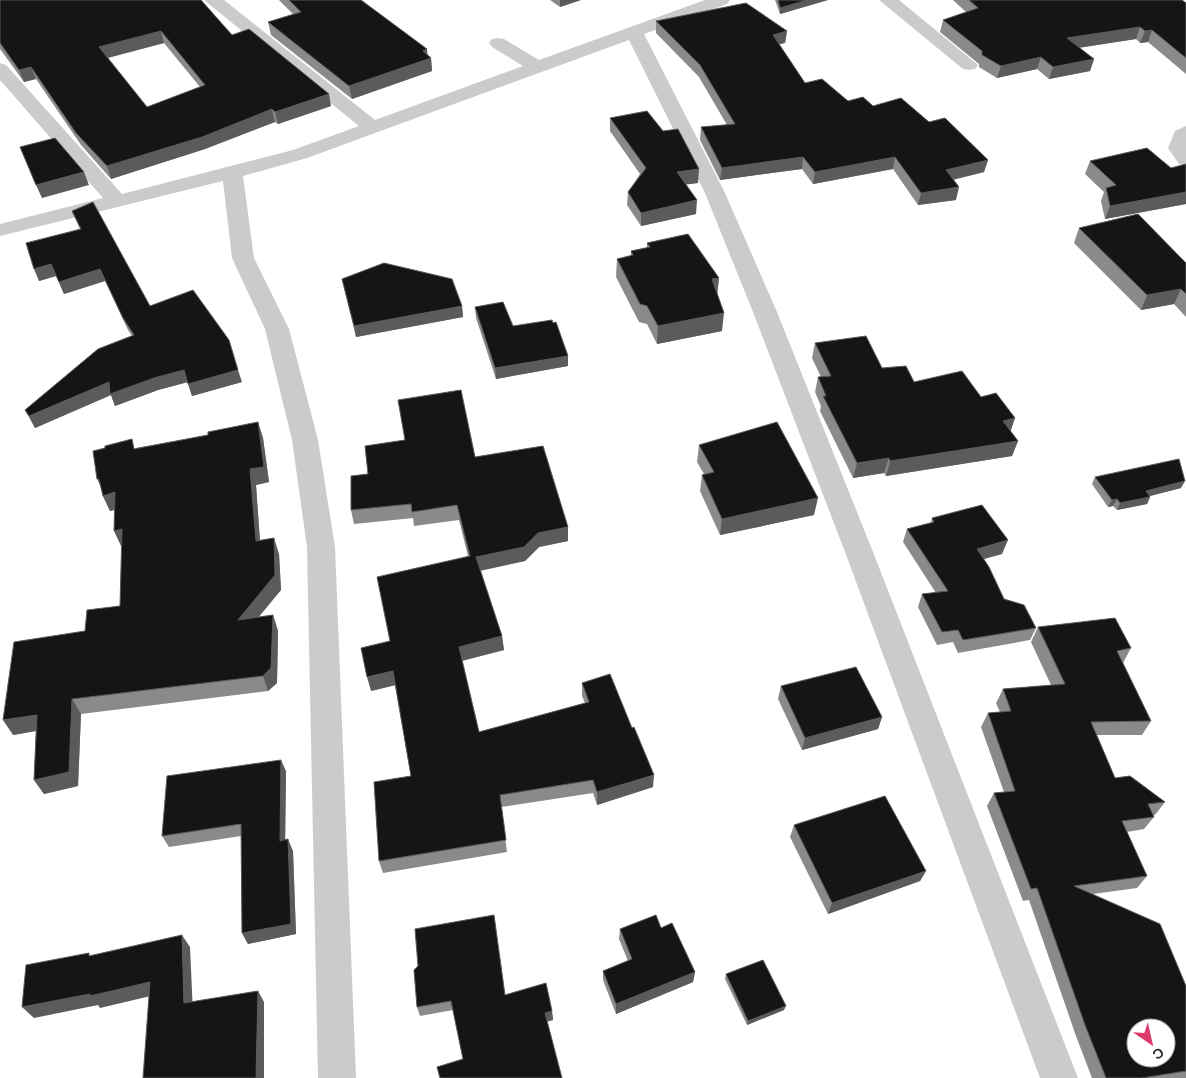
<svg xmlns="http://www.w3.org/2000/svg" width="1186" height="1078" font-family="Arial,sans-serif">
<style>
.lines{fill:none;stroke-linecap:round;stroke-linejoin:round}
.street{fill:#cbcbcb;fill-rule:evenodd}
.wall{fill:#8a8a8a;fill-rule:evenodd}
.shaded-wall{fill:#5b5b5b}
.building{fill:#151515;stroke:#5b5b5b;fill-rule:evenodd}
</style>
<rect width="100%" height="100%" fill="#fff"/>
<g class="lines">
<g class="street">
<polygon points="204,0 224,0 375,120 523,66 492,47 489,43 492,39 498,38 504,39 539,60 705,0 730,0 727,4 644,34 725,193 777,312 873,552 1078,1078 1040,1078 845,552 753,312 705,193 629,40 307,158 243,176 254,258 289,329 318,440 335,547 356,1078 318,1078 307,547 292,440 265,329 232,258 223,181 0,236 0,224 103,198 0,80 0,63 6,65 122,194 293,150 359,126"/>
<polygon points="879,0 899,0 978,65 975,69 969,70 963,69"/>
<polygon points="1186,126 1186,166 1179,164 1168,148 1175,131"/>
</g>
</g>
<g class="wall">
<path d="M0,0L232,35L331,106L278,124L275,122L205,149L111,179L81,145L36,79L24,82L0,49ZM164,43L200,87L147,107L108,58Z"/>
<polygon points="279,0 361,0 431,58 432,71 352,99 271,35 268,22 293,14"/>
<polygon points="550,0 581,0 560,7"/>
<polygon points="775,0 828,0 780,14"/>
<polygon points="953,0 1182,0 1186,3 1186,74 1148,42 1140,43 1136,39 1079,48 1094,59 1090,71 1049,79 1037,69 997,78 979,67 979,64 940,32 943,20 966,12"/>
<polygon points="656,21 787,31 785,43 779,44 805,83 848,101 873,106 929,122 988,160 984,172 953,180 956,200 918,205 893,169 813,184 802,169 720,180 700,140 701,127 727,125 699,77 656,33"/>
<polygon points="610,118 698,183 685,184 696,214 641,226 627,205 628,192 640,174 610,131"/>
<polygon points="1090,161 1171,168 1186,164 1186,204 1105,219 1101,201 1104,192 1085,174"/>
<polygon points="72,211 150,306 242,382 192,396 188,382 158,390 115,406 111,395 35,428 25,410 132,336 128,330 105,281 64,294 56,276 39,281 80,229"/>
<polygon points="1079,228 1186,263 1186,317 1174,304 1141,310 1074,243"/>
<polygon points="647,243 719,278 717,295 722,331 657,344 647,324 639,322 616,277 617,259 631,256 631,251 647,248"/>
<polygon points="342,279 462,306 463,317 356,337"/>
<polygon points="475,307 513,326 553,323 568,356 568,366 496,379 476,318"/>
<polygon points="815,343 882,368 914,382 981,397 1015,418 1010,431 1018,441 1012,456 886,476 884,473 853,478 820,411 821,406 815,392 818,377 821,377 812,358"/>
<polygon points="258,422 263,438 269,482 256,485 260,541 279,554 281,590 258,617 273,615 278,631 277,683 268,691 81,714 78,786 44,794 34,780 36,731 13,735 85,631 120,606 122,546 114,510 110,511 103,496 136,448 208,435"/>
<polygon points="699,445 814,515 720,535 700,491 702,475 704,474 697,462"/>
<polygon points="475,457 568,527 568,541 539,547 525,561 480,571 502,636 504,650 462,661 479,732 585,703 582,696 582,683 653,787 597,805 593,793 501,807 507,852 383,873 379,861 411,776 395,685 371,691 390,641 468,556 459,520 414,526 413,518 354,524 351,510 368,474"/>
<polygon points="1095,477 1181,488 1150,496 1150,497 1147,504 1117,510 1113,506 1108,507 1092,484"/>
<polygon points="932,518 1002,554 984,559 1004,599 1036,628 1030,640 958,653 953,642 937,645 918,607 922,594 936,593 903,542 907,529 931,523"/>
<polygon points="1038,627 1131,648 1123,663 1151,721 1142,735 1097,735 1115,778 1165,802 1155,815 1153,815 1154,817 1144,829 1127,832 1147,876 1137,888 1093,894 1186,986 1186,1078 1092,1078 1076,1036 1029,900 1023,901 987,806 994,793 1004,792 981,727 988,713 1000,712 996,703 1003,689 1051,685 1031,642"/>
<polygon points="781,686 882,717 878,729 802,750 778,699"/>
<polygon points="286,771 285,840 293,851 296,934 248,944 242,933 241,836 169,847 162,836"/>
<polygon points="794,825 926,871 920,881 828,914 790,837"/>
<polygon points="661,928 695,972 693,982 616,1014 603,980 603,971 628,961 619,939 620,929"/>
<polygon points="414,970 505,995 552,1011 553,1020 547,1021 463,1059 453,1010 420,1016 417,1007"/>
<polygon points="726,974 784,1010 747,1025 725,979"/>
</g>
<g class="shaded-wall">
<polygon points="560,0 581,0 560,7"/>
<polygon points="807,0 828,0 780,14 780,8"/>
<polygon points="1140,27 1136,39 1063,50 1067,38"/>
<polygon points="1152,30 1148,42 1140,43 1145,31"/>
<polygon points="161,31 164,43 103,59 99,47"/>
<polygon points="787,31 785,43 772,46 773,35"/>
<polygon points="427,49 428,59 431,58 432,71 352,99 349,86"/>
<polygon points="1041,57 1037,69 997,78 1001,66"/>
<polygon points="1094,59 1090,71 1049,79 1053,67"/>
<polygon points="31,67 36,79 24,82 19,70"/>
<polygon points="329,94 331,106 278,124 275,112"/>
<polygon points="272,109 275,122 205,149 111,179 107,166"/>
<polygon points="803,157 802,169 720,180 722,168"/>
<polygon points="895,157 893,169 813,184 815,172"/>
<polygon points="988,160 984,172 943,182 946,170"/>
<polygon points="699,169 698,183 676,186 677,172"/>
<polygon points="84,172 89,185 42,198 36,185"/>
<polygon points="959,187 956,200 918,205 921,193"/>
<polygon points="1186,192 1186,204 1105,219 1110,206"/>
<polygon points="697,200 696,214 641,226 641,213"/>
<polygon points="51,264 56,276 39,281 34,269"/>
<polygon points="100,269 105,281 64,294 59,282"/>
<polygon points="719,278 717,296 712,279"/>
<polygon points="1181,289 1174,304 1141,310 1147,295"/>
<polygon points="462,306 463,317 356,337 354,326"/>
<polygon points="724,313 722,331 657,344 658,326"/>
<polygon points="568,356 568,366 496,379 495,368"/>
<polygon points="184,370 188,382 158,390 115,406 111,395 35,428 29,416 109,382 154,378"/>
<polygon points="238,370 242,382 192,396 188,384"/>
<polygon points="1015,418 1010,433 1003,421"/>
<polygon points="258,422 263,438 269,482 256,485 261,557 256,541 250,469"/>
<polygon points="1018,441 1012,456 886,476 890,461"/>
<polygon points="889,458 884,473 853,478 857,463"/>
<polygon points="97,479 99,479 115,492 122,508 110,511 103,496 105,495"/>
<polygon points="1185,481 1181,488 1142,498 1146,491"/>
<polygon points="1150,497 1147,504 1117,510 1120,503"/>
<polygon points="818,498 814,515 720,535 722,519"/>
<polygon points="1117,499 1113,506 1108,507 1112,500"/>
<polygon points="568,527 568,541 539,547 525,561 478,571 476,557 538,533"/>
<polygon points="122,529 129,545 121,546 114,531"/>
<polygon points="274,538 279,554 281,590 244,635 238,620"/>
<polygon points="1008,540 1002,554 972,562 977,549"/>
<polygon points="273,615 278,631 277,683 268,691 263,676"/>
<polygon points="502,636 504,650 461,661 459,647"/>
<polygon points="393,671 396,685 371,691 367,677"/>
<polygon points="72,699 81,714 78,786 44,794 34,780"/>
<polygon points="37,715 47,729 13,735 3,720"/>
<polygon points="882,717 878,729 802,750 805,738"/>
<polygon points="281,760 286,771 285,852 280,841"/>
<polygon points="654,775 653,787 597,805 597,792"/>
<polygon points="288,839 293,851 296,934 248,944 242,933"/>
<polygon points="926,871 920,881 828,914 832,903"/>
<polygon points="182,935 190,947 193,1014 184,1003"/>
<polygon points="695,972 693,982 616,1014 616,1004"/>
<polygon points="150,982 159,994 100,1008 98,1005 34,1018 22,1007"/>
<polygon points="258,991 264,1002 264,1078 256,1078"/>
<polygon points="786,1006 784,1010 747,1025 748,1021"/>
<polygon points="552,1011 553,1020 546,1022 545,1013"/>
</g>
<g class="building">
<path d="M0,0H201L232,35L249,29L329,94L275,112L272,109L202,137L107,166L76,133L31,67L19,70L0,43ZM161,31L205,85L147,107L99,47Z"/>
<polygon points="289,0 361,0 427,49 423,51 431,58 349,86 268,22 301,12"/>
<polygon points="778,0 807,0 780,8"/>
<polygon points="969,0 1182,0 1186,3 1186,58 1152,30 1145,31 1140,27 1067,38 1094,59 1053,67 1041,57 1001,66 982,55 982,51 943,20 978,8"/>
<polygon points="746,3 787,31 773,35 805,83 822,79 848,101 863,97 873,106 901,98 929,122 945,118 988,160 946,170 959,187 921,193 895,157 815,172 803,157 722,168 701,127 735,124 700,65 656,21"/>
<polygon points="647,111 663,131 678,129 699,169 677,172 697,200 641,213 628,192 646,168 610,118"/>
<polygon points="55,138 84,172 36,185 20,147"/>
<polygon points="1147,148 1171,168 1186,164 1186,192 1110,206 1106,188 1116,185 1090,161"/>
<polygon points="93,202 150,306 193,290 229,340 238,370 188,384 184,370 154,378 110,394 109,382 29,416 25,410 98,349 134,335 123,318 100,269 59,282 51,264 34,269 26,243 81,229 72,211"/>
<polygon points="1138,214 1186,263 1186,294 1181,289 1147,295 1079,228"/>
<polygon points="688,234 719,278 712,279 724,313 658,326 647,306 640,304 617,259 633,255 631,251 650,247 647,243"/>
<polygon points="384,263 452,279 462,306 354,326 342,279"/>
<polygon points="503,302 513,326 552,320 553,323 556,322 568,356 495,368 475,307"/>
<polygon points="866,336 882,368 906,366 914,382 962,371 981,397 996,393 1015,418 1003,421 1018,441 890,461 889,458 857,463 823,396 826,396 818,377 831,376 815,343"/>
<polygon points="461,390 475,457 543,446 568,527 538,533 524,547 476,557 502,636 459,647 479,732 589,702 582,683 610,674 632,728 634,727 654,775 597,792 593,780 500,795 506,840 379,861 374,782 411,776 393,671 367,677 361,648 390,641 377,577 470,556 457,505 412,512 411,504 351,510 351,476 368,474 365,446 405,440 398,400"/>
<polygon points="258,422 264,467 250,469 256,541 274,538 275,575 238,620 273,615 271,668 263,676 72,699 69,772 34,780 37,715 3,720 14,642 85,631 87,610 120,606 122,529 114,531 115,492 103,496 99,479 97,479 93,451 105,448 105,446 132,439 134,449 208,435 208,432"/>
<polygon points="777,422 818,498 722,519 702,475 714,472 699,445"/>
<polygon points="1179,459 1185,481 1146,491 1150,497 1120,503 1117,499 1112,500 1095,477"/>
<polygon points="982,505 1008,540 977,549 989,567 1004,599 1024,605 1036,628 963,640 958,630 942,632 922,594 948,591 907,529 934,522 932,518"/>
<path d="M1115,618L1131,648L1117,651L1151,721L1091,722L1115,778L1130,776L1165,802L1148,804L1154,817L1122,821L1147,876L1074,886L1160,924L1186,986V1071L1142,1078H1106L1085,1025L1037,888L1031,889L994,793L1015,791L988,713L1011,711L1003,689L1065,684L1038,627ZM1136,1028H1166V1058H1136Z"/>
<polygon points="856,667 882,717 805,738 781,686"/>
<polygon points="281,760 280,841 288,839 291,924 242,933 241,824 162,836 167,776"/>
<polygon points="885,796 926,871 832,903 794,825"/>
<polygon points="494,915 505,995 546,983 552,1011 545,1013 562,1078 440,1078 437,1067 463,1059 451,1001 417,1007 414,970 418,966 415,929"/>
<polygon points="656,915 661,928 672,923 695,972 616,1004 603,971 632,959 620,929"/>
<polygon points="182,935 184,1003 258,991 256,1078 143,1078 150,982 90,996 90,994 22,1007 26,965 89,953 89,956"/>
<polygon points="763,960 786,1006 748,1021 726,974"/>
</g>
<g transform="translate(1151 1043) rotate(146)"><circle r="24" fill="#ffffff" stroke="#ababab"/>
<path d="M0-4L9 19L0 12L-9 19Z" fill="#db3a6b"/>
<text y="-8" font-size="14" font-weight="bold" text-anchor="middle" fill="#2e2e2e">С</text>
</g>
</svg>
